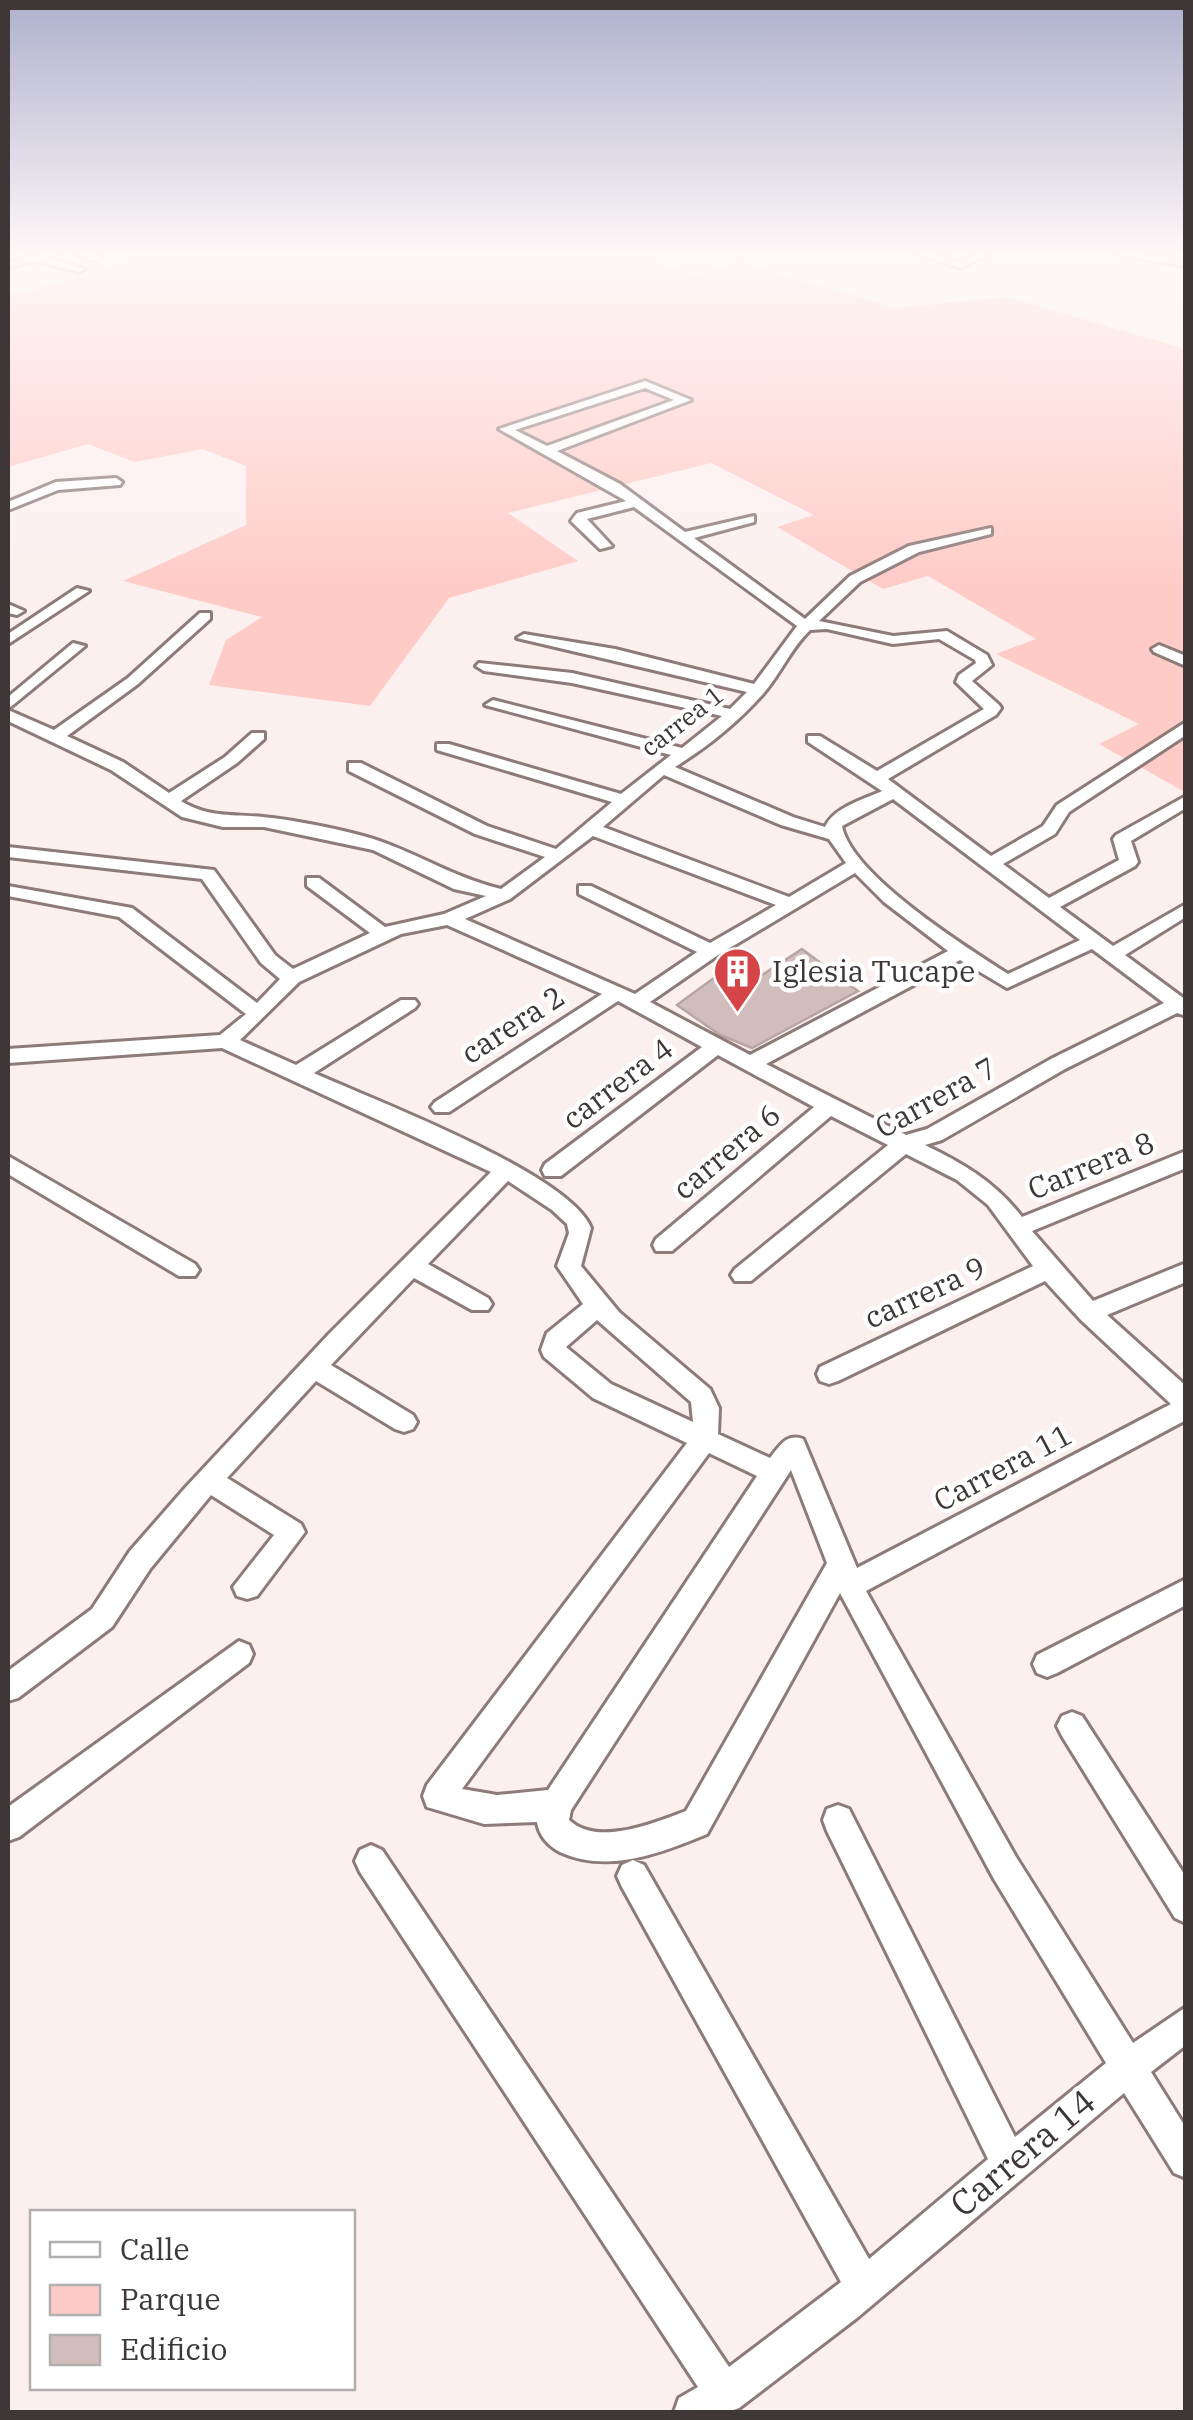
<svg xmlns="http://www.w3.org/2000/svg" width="1193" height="2420" font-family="'IBM Plex Serif',serif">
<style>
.green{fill:#ffcbc7}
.building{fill:#d1bebc;stroke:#b7a4a3;stroke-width:2.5}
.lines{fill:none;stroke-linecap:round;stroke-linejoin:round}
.minor-casing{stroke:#8c7b79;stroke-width:6}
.minor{fill:#fff;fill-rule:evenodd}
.labels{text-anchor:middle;stroke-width:9;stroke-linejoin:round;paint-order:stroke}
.far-street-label{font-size:25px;fill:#3f3737;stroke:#fff}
.poi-label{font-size:30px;fill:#3f3737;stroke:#fff;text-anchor:start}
.street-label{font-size:30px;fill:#3f3737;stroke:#fff}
.near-street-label{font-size:35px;fill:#3f3737;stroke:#fff}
</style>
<rect width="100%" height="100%" fill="#fcf0ef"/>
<polygon class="green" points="163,252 616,252 697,276 738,262 896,308 1007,297 1185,349 1185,792 1099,744 1139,724 996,654 1036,639 928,576 883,589 777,527 814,515 711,463 508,513 578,561 449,598 370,706 209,685 226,640 262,617 123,581 246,525 246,466 203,449 135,462 88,444 8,467 8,293 15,295"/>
<polygon class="building" points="802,949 858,991 752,1048 720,1035 677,1005 714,978 739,990"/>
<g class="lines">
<defs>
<g id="minor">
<polygon points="47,252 61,252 47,258 85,269 80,272 36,261 8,267 8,263"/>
<polygon points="69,252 84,252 101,258 96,261"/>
<polygon points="912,252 926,252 959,262 981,252 993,252 960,268"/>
<polygon points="1115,252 1186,260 1186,266 1120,255"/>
<path d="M645,381L691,400L557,451L620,484L685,532L754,516V522L694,538L805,619L850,576L909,546L991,528V534L919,552L860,582L819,621L893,636L947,631L987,655L992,665L972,681L999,705L1001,708L996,715L888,779L991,856L1043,826L1057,805L1186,722V735L1069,812L1055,834L1003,864L1049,898L1119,860L1113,839L1116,835L1186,796V808L1131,841L1138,862L1135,866L1060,907L1113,946L1186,904V917L1125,955L1186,1000V1016L1177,1013L1065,1069L942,1140L925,1145C964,1164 995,1182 1022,1217L1186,1151V1168L1032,1231L1093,1301L1186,1263V1282L1107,1315L1186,1386V1420L866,1591L1016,1857L1133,2043L1186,2007V2045L1151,2072L1186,2128V2178L1174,2173L1124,2093L858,2317L739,2408L728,2412H674L679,2398L698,2387L360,1872L355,1861L360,1850L371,1845L382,1850L729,2367L841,2282L622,1887L617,1876L622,1865L633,1860L644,1865L869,2259L988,2159L827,1831L823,1820L827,1809L838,1805L849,1809L1015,2137L1106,2063L994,1879L840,1593L707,1834C661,1853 608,1874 560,1852C547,1845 539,1835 537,1822L484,1824L427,1807L423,1796L427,1785L687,1443L593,1398L544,1357L541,1350L547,1333L583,1304L557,1266L569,1233L567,1224L552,1210L508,1181L428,1264L488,1298L492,1304L488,1310H472L414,1278L331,1365L413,1415L417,1422L413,1429L404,1432L395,1429L316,1381L227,1478L301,1524L305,1532L257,1596L247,1599L237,1596L233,1587L274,1535L211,1495L150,1569L112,1627L18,1698L8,1701V1671L92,1609L130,1551L186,1487L329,1334L491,1172L222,1048L8,1063V1049L220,1035L246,1014L119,917L8,896V886L132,908L257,1003L280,979L261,963L202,879L8,857V847L214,870L275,955L293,969L370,933L307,886V878H319L385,927L444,914L486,896L454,889L373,850L264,827H223L182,817L111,770L8,721V710L54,730L128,678L200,613H210V619L138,684L67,736L123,762L169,793L225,757L252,733H264V739L237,763L181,801C208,818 233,814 263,817C295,820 356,832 385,843C425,858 459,879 501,889L545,857L475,834L349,771V763H361L487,826L556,849L612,802L437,750V744H449L621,794L671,755L485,705L493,700L682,748L722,716L572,683L484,671L476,666L479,663L572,673L730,709L747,692L517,638L524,634L615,649L754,684L797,626L634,507L587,519L612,546L600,549L571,521L577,513L626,501L499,429ZM645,388L674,400L547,446L515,430ZM827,629L893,644L939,639L975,660L976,663L959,675L956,682L984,709L877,771L820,736H808V742L882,791C863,800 834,807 825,827L793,817L675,767C707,747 736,724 762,695C780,675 790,649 810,630ZM664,775L781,825L829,839L846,863L789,897L603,827ZM893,799L1080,940L1008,974C966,947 851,875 842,826ZM593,836L776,905L710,943L591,886H579V894L697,952L635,994L465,919L510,899ZM855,873L884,902L948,951L750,1055L650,1002L718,955ZM447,925L602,994L435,1102L431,1107L435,1112H449L618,1001L702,1047L545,1164L542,1170L545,1176H561L718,1055L814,1107L656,1239L653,1245L656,1251H672L831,1116L888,1145L735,1269L731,1275L735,1281H751L906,1154L957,1180L988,1205L1033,1266L820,1367L817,1374L820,1381L829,1384L838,1381L1045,1281L1081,1320L1171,1404L857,1568L803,1439C786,1433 780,1446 770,1458L718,1434L719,1408L710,1389L619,1312L581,1266L591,1228C569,1173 373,1100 314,1073L415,1008L418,1004L415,1000H401L296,1065L240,1040L299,982L401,934ZM1092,949L1164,1003L1051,1059L927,1129L906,1135L766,1064L960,960L1007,988ZM597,1320L691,1402L693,1422L611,1384L566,1347ZM709,1453L757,1476L548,1790L497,1795L462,1789ZM791,1470L827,1563L686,1811C654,1823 597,1847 569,1820L571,1810Z"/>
<polygon points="116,478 122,482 120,485 58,490 8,510 8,502 56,482"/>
<polygon points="77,588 89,591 8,644 8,634"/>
<polygon points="8,604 24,611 17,615 8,613"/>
<polygon points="73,643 85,646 8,709 8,697"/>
<polygon points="1159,645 1186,656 1186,666 1154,652 1152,649"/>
<polygon points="8,1156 195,1264 199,1270 195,1276 179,1276 8,1174"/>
<polygon points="1186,1579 1186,1605 1057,1673 1047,1677 1037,1673 1033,1664 1037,1655"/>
<polygon points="239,1641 249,1645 253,1654 249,1663 19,1837 8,1841 8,1807"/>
<polygon points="1072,1712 1082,1716 1186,1877 1186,1923 1175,1918 1062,1736 1057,1726 1062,1716"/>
</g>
</defs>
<use href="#minor" class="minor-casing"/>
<use href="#minor" class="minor"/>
</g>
<linearGradient id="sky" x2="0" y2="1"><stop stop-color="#afb0cd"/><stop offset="0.43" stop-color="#fef8f8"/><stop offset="1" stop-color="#fef8f8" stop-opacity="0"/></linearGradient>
<rect width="1193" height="590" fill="url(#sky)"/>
<defs>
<symbol id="building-pin" viewBox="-11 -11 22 30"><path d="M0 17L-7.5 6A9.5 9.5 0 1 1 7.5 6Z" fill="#d54547" stroke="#fff"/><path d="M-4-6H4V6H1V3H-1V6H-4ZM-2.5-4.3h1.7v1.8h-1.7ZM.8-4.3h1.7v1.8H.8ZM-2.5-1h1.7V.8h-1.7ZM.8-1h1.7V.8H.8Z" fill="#fff"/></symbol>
</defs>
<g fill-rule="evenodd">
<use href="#building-pin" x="710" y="944" width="55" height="75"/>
</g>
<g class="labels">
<g class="far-street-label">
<text transform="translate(682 721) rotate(-38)" y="9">carrea 1</text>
</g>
<g class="poi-label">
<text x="772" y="982">Iglesia Tucape</text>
</g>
<g class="street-label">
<text transform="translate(513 1025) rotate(-33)" y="10">carera 2</text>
<text transform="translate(618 1084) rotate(-37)" y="10">carrera 4</text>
<text transform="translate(936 1098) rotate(-29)" y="10">Carrera 7</text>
<text transform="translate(727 1152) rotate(-40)" y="10">carrera 6</text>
<text transform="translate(1091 1166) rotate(-22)" y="10">Carrera 8</text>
<text transform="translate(925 1293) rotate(-25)" y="10">carrera 9</text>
<text transform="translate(1003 1468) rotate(-28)" y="10">Carrera 11</text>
</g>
<g class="near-street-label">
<text transform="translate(1023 2153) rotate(-40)" y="12">Carrera 14</text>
</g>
</g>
<rect width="1193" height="2420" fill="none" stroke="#3f3737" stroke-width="20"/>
<rect x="30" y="2210" width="325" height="180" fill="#ffffff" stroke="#b2afaf" stroke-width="2.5"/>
<rect x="50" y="2242" width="50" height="15" fill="#ffffff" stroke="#b2afaf" stroke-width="2.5"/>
<text x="120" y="2260" font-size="30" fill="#3f3737">Calle</text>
<rect x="50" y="2285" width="50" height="30" fill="#ffcbc7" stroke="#b2afaf" stroke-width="2.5"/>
<text x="120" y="2310" font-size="30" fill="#3f3737">Parque</text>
<rect x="50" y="2335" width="50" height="30" fill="#d1bebc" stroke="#b2afaf" stroke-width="2.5"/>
<text x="120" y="2360" font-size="30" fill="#3f3737">Edificio</text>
</svg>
